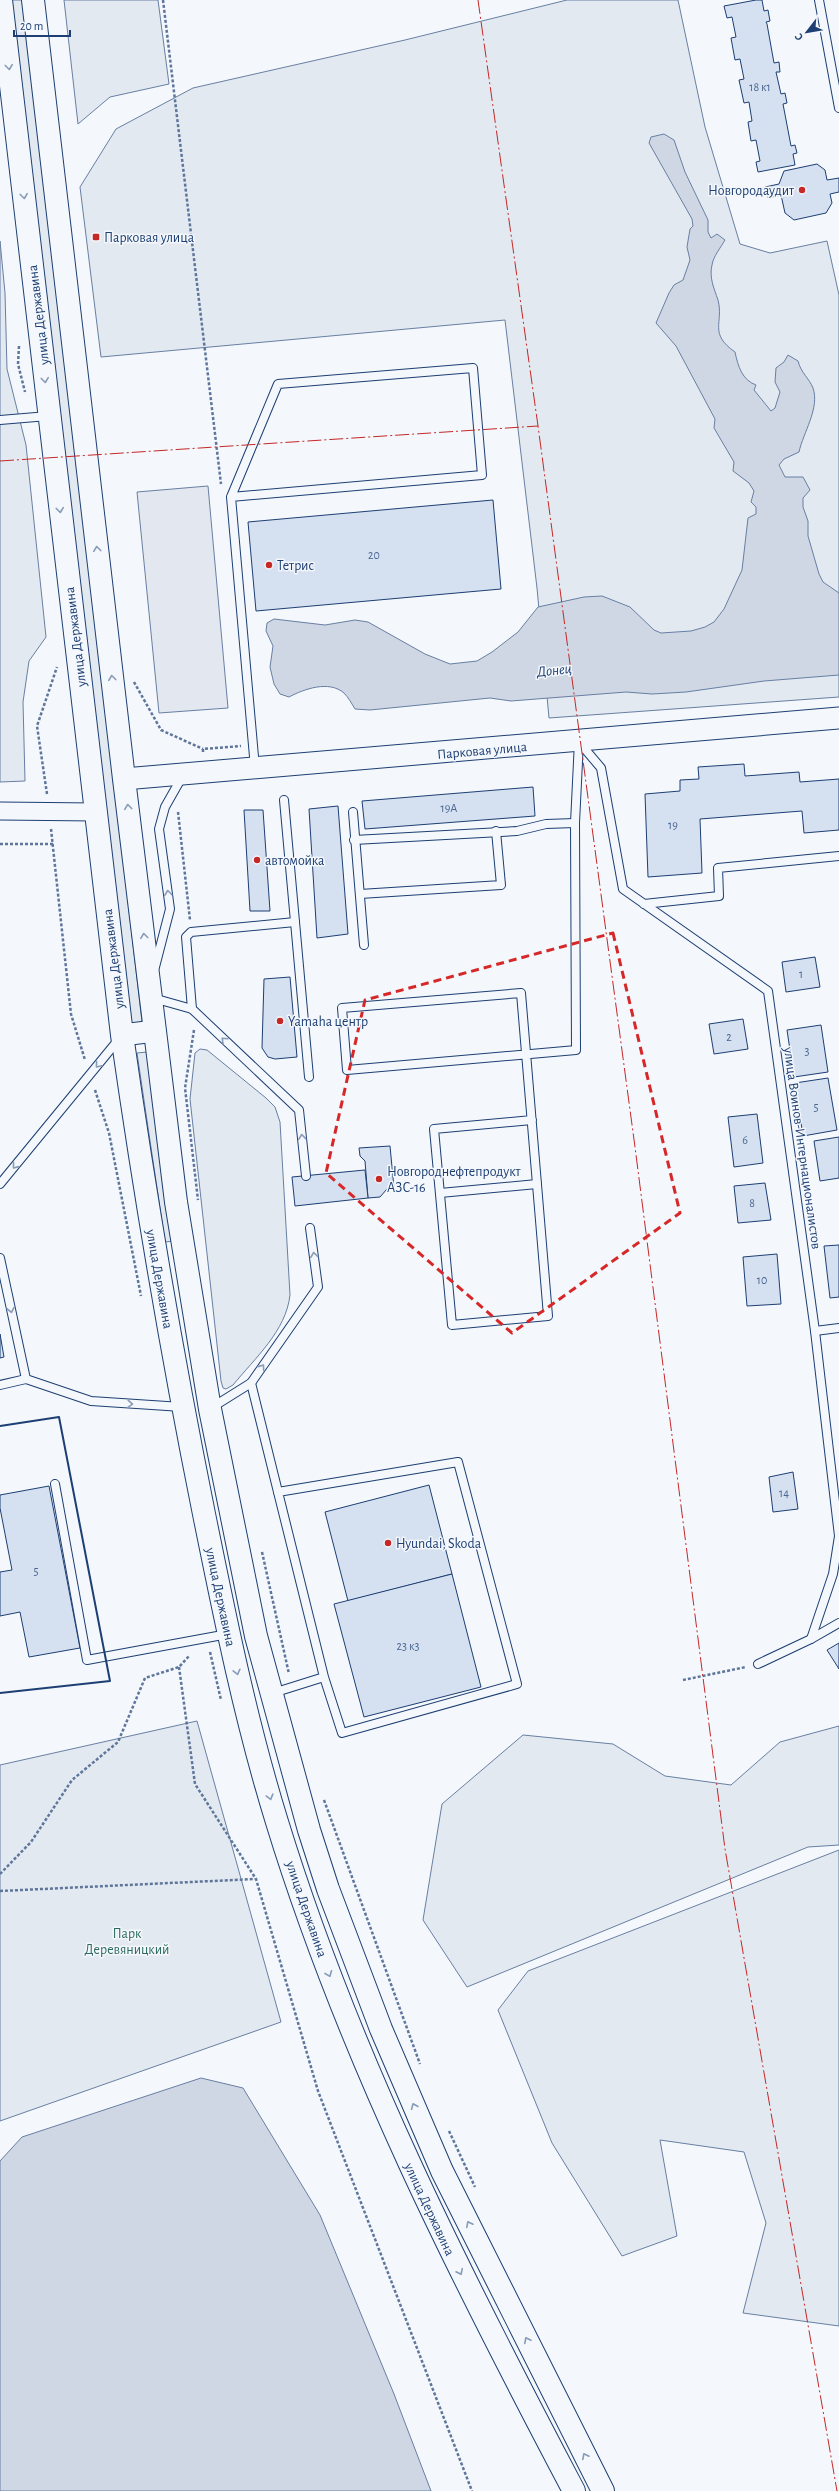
<svg xmlns="http://www.w3.org/2000/svg" width="839" height="2491" font-family="'Alegreya Sans',sans-serif">
<style>
.green{fill:#e3e9f0;stroke:#687fa3}
.parking{fill:#e3e8f0;stroke:#687fa3}
.water{fill:#cfd7e4;stroke:#687fa3}
.building{fill:#d5e0f0;stroke:#1d3f73}
.lines{fill:none;stroke-linecap:round;stroke-linejoin:round}
.service-casing{stroke:#1d3f73;stroke-width:10}
.minor-casing{stroke:#1d3f73;stroke-width:19}
.tertiary-casing{stroke:#1d3f73;stroke-width:23}
.primary-casing{stroke:#1d3f73;stroke-width:24}
.path{stroke:#5e769c;stroke-width:2.5;stroke-dasharray:3 2;stroke-linecap:butt}
.service{stroke:#f4f7fb;stroke-width:8}
.minor{stroke:#f4f7fb;stroke-width:17}
.tertiary{stroke:#f4f7fb;stroke-width:21}
.primary{stroke:#f4f7fb;stroke-width:22}
.wall{stroke:#1d3f73;stroke-width:2}
.power{stroke:#c62828;stroke-width:1;stroke-dasharray:14 3 2 3;stroke-linecap:butt}
.oneway{stroke:#889bb7}
.marked{fill:none;stroke:#d62828;stroke-width:3;stroke-dasharray:8 5;stroke-linejoin:round}
.poi-dot{fill:#c62828;stroke:#f4f7fb;stroke-width:1.5}
.labels{text-anchor:middle;stroke-width:3;stroke-linejoin:round;paint-order:stroke}
.number-label{font-size:12px;fill:#4b6792}
.poi-label{font-size:14px;fill:#1d3f73;stroke:#f4f7fb;text-anchor:start}
.street-label{font-size:14px;fill:#1d3f73;stroke:#f4f7fb}
.park-label{font-size:14px;fill:#2c6c60;stroke:#f4f7fb}
.water-label{font-size:15px;font-style:italic;fill:#1d3f73;stroke:#f4f7fb}
</style>
<rect width="100%" height="100%" fill="#f4f7fb"/>
<g class="green">
<polygon points="11,0 24,0 142,1022 130,1024"/>
<polygon points="64,0 158,0 169,84 110,97 78,124"/>
<polygon points="567,0 678,0 705,127 740,244 770,253 827,241 839,295 839,697 549,718 537,588 505,320 101,357 80,187 116,129 193,88 405,40"/>
<polygon points="0,241 5,293 7,369 26,445 46,637 29,661 23,702 25,781 0,782"/>
<path d="M200,1049L207,1050L266,1098L275,1107L280,1122L290,1295C286,1331 255,1358 233,1385L226,1389L223,1388L221,1381L190,1099L195,1053Z"/>
<polygon points="147,1052 174,1241 165,1242 137,1053"/>
<polygon points="197,1721 281,2022 0,2121 0,1765"/>
<polygon points="839,1726 839,1845 808,1847 467,1987 423,1920 442,1804 523,1735 613,1744 665,1776 731,1785 780,1742"/>
<polygon points="839,1850 839,2326 743,2313 766,2223 744,2152 660,2140 677,2236 622,2256 552,2143 498,2010 528,1971"/>
</g>
<polygon class="parking" points="208,486 228,708 159,713 137,492"/>
<g class="water">
<path d="M664,134L674,140L685,172L708,220V232L711,238L717,234L725,240C721,247 713,257 712,265C709,278 714,288 718,300C724,323 708,333 735,352C738,366 742,380 756,385L754,390L771,411L775,408L780,392L775,382L776,368L784,362L788,355L798,361C801,373 809,378 813,388C820,408 803,433 799,452L784,459L779,465L785,477H803L810,490L803,498V507L808,521V536L819,574L823,582L839,593V675L764,681L686,692L652,694L626,692L511,701L490,698L370,710L355,709C352,704 348,697 344,693C329,680 304,689 289,697L280,694L274,684L270,667L273,646L266,631L267,623L274,619L325,625L355,620L368,622L425,654L450,664L477,661L492,652L518,632L538,607L584,597L602,596L630,607L654,630L661,633L691,631L705,627L714,622L724,609L742,570L748,518L756,514V507L751,502L754,491L749,483L733,471L734,462L714,428L715,419L676,346L656,323L669,293L674,285L683,280L690,260L687,247L690,229L693,226L692,219L649,143L651,137Z"/>
<polygon points="201,2078 243,2088 320,2215 394,2394 431,2491 0,2491 0,2161 22,2137"/>
</g>
<g class="building">
<polygon points="756,0 762,0 764,11 768,10 770,21 766,22 767,24 774,63 779,62 780,72 776,72 781,94 785,93 787,103 783,104 791,146 795,145 797,153 793,154 795,165 758,172 756,162 760,161 756,140 751,141 748,122 752,121 749,102 744,103 739,80 744,79 740,59 735,60 731,38 736,37 732,17 727,18 724,6"/>
<polygon points="817,164 825,170 827,180 839,178 839,192 830,194 832,203 826,213 794,220 785,213 781,195 768,198 765,187 779,184 784,171"/>
<polygon points="493,500 501,589 256,611 248,522"/>
<polygon points="744,764 745,776 799,772 800,782 839,779 839,830 804,833 802,811 700,819 702,873 648,877 645,794 680,791 680,780 699,779 698,767"/>
<polygon points="533,787 535,816 365,829 362,801"/>
<polygon points="338,806 348,934 317,938 309,809"/>
<polygon points="244,810 263,810 270,911 250,911"/>
<polygon points="815,957 820,987 786,992 782,962"/>
<polygon points="290,977 297,1057 275,1059 268,1057 262,1048 264,979"/>
<polygon points="743,1019 748,1049 714,1054 709,1024"/>
<polygon points="821,1025 828,1072 794,1077 787,1030"/>
<polygon points="828,1078 837,1130 803,1136 795,1083"/>
<polygon points="757,1114 763,1163 734,1167 728,1117"/>
<polygon points="839,1137 839,1178 820,1181 814,1141"/>
<polygon points="390,1146 394,1188 387,1189 380,1197 368,1198 365,1161 360,1156 359,1148"/>
<polygon points="365,1170 368,1198 295,1206 292,1177"/>
<polygon points="765,1183 771,1220 738,1223 734,1186"/>
<polygon points="839,1245 839,1297 830,1298 824,1246"/>
<polygon points="777,1254 781,1304 747,1306 743,1257"/>
<polygon points="0,1334 4,1357 0,1358"/>
<polygon points="793,1472 798,1509 773,1512 769,1477"/>
<polygon points="429,1485 452,1574 348,1601 325,1512"/>
<polygon points="49,1486 80,1648 29,1657 20,1612 0,1616 0,1572 12,1570 0,1508 0,1495"/>
<polygon points="452,1574 481,1687 364,1717 334,1604"/>
<polygon points="839,1643 839,1669 827,1650"/>
</g>
<g class="lines">
<defs>
<g id="service">
<polyline points="819,0 839,108"/>
<polyline points="0,420 48,416"/>
<polyline points="231,497 482,475 473,368 278,384 231,497 255,768"/>
<polyline points="579,742 601,768 623,889 768,991 815,1331 839,1536 833,1574 811,1639"/>
<polyline points="284,800 309,1077"/>
<polyline points="353,812 364,945"/>
<polyline points="354,840 517,831 546,824 575,823"/>
<polyline points="360,894 501,885 496,831"/>
<polyline points="644,904 719,896 718,868 839,856"/>
<polyline points="155,967 170,909 159,829 165,807 182,777"/>
<polyline points="153,998 192,1009 299,1110 306,1176"/>
<polyline points="192,1009 186,937 191,932 295,922"/>
<polyline points="532,1120 434,1129 452,1325 548,1316 521,993 342,1008 347,1070 576,1050 575,823 579,741"/>
<polyline points="0,1184 119,1039"/>
<polyline points="440,1193 537,1184"/>
<polyline points="0,1258 26,1379 91,1401 182,1407"/>
<polyline points="815,1331 839,1328"/>
<polyline points="251,1383 278,1492"/>
<polyline points="0,1385 26,1379"/>
<polyline points="211,1408 251,1383 318,1287 310,1228"/>
<polyline points="55,1484 87,1660 228,1634"/>
<polyline points="758,1664 811,1639 839,1623"/>
<polyline points="273,1693 324,1677 278,1492 458,1462 517,1684 342,1733 324,1677"/>
</g>
<polyline id="minor" points="0,811 95,812"/>
<g id="tertiary">
<polyline points="124,779 839,718"/>
<polyline points="122,1035 155,1031"/>
</g>
<g id="primary">
<path d="M1,0L122,1035C145,1196 172,1355 204,1514C225,1618 246,1722 277,1822C349,2057 460,2275 574,2491"/>
<polyline points="33,0 124,779 176,1202 210,1409 256,1636 309,1830 328,1889 381,2029 442,2171 603,2491"/>
</g>
</defs>
<use href="#service" class="service-casing"/>
<use href="#minor" class="minor-casing"/>
<use href="#tertiary" class="tertiary-casing"/>
<use href="#primary" class="primary-casing"/>
<g class="path">
<polyline points="163,0 221,484"/>
<polyline points="19,346 18,364 25,392"/>
<polyline points="134,682 161,730 203,749"/>
<polyline points="203,752 203,749 241,746"/>
<polyline points="47,794 37,726 57,667"/>
<polyline points="178,812 190,920"/>
<polyline points="51,829 71,1014 85,1060"/>
<polyline points="0,844 53,844"/>
<polyline points="194,1030 185,1088 198,1200"/>
<polyline points="95,1090 109,1133 141,1296"/>
<polyline points="262,1552 289,1674"/>
<polyline points="210,1652 221,1700"/>
<polyline points="179,1667 195,1784 256,1879 318,2091 472,2491"/>
<polyline points="683,1680 746,1667"/>
<polyline points="324,1800 420,2064"/>
<polyline points="0,1874 31,1842 72,1780 118,1742 145,1678 179,1667 190,1655"/>
<polyline points="0,1891 255,1879"/>
<polyline points="449,2131 475,2187"/>
</g>
<use href="#service" class="service"/>
<use href="#minor" class="minor"/>
<use href="#tertiary" class="tertiary"/>
<use href="#primary" class="primary"/>
<polyline class="wall" points="0,1426 59,1417 110,1681 0,1693"/>
<g class="power">
<polyline points="478,0 538,426 635,1147 725,1849 837,2491"/>
<polyline points="0,461 538,426"/>
</g>
</g>
<defs><path id="oneway-chevron" d="M-2-3.5L2.5 0L-2 3.5" fill="none" stroke-width="1.6" stroke-linecap="round" stroke-linejoin="round"/></defs>
<g class="oneway">
<use href="#oneway-chevron" transform="translate(9 67) rotate(83)"/>
<use href="#oneway-chevron" transform="translate(24 196) rotate(83)"/>
<use href="#oneway-chevron" transform="translate(45 380) rotate(83)"/>
<use href="#oneway-chevron" transform="translate(60 510) rotate(83)"/>
<use href="#oneway-chevron" transform="translate(97 549) rotate(-97)"/>
<use href="#oneway-chevron" transform="translate(112 678) rotate(-97)"/>
<use href="#oneway-chevron" transform="translate(128 807) rotate(-97)"/>
<use href="#oneway-chevron" transform="translate(168 893) rotate(-97)"/>
<use href="#oneway-chevron" transform="translate(144 936) rotate(-97)"/>
<use href="#oneway-chevron" transform="translate(224 1040) rotate(-137)"/>
<use href="#oneway-chevron" transform="translate(98 1065) rotate(130)"/>
<use href="#oneway-chevron" transform="translate(302 1137) rotate(-96)"/>
<use href="#oneway-chevron" transform="translate(15 1166) rotate(129)"/>
<use href="#oneway-chevron" transform="translate(314 1255) rotate(-97)"/>
<use href="#oneway-chevron" transform="translate(11 1310) rotate(78)"/>
<use href="#oneway-chevron" transform="translate(262 1367) rotate(-55)"/>
<use href="#oneway-chevron" transform="translate(130 1404) rotate(4)"/>
<use href="#oneway-chevron" transform="translate(237 1672) rotate(76)"/>
<use href="#oneway-chevron" transform="translate(270 1797) rotate(75)"/>
<use href="#oneway-chevron" transform="translate(329 1974) rotate(68)"/>
<use href="#oneway-chevron" transform="translate(414 2106) rotate(-113)"/>
<use href="#oneway-chevron" transform="translate(469 2224) rotate(-117)"/>
<use href="#oneway-chevron" transform="translate(460 2272) rotate(64)"/>
<use href="#oneway-chevron" transform="translate(527 2340) rotate(-117)"/>
<use href="#oneway-chevron" transform="translate(585 2456) rotate(-117)"/>
</g>
<path class="marked" d="M613,933L680,1213L512,1333L326,1173L365,1000Z"/>
<g class="poi-dot">
<circle cx="802" cy="190" r="4"/>
<rect x="92" y="233" width="8" height="8" rx="2"/>
<circle cx="269" cy="565" r="4"/>
<circle cx="257" cy="860" r="4"/>
<circle cx="280" cy="1021" r="4"/>
<circle cx="379" cy="1179" r="4"/>
<circle cx="388" cy="1543" r="4"/>
</g>
<g class="labels">
<g class="number-label">
<text x="760" y="91">18 к1</text>
<text x="374" y="559">20</text>
<text x="449" y="812">19А</text>
<text x="673" y="829">19</text>
<text x="801" y="978">1</text>
<text x="729" y="1041">2</text>
<text x="807" y="1055">3</text>
<text x="816" y="1111">5</text>
<text x="745" y="1144">6</text>
<text x="752" y="1207">8</text>
<text x="762" y="1284">10</text>
<text x="784" y="1497">14</text>
<text x="36" y="1575">5</text>
<text x="408" y="1650">23 к3</text>
</g>
<g class="poi-label">
<text x="794" y="195" text-anchor="end">Новгородаудит</text>
<text x="104" y="242">Парковая улица</text>
<text x="277" y="570">Тетрис</text>
<text x="265" y="865">автомойка</text>
<text x="288" y="1026">Yamaha центр</text>
<text x="387" y="1176">Новгороднефтепродукт<tspan x="387" dy="16">АЗС-16</tspan></text>
<text x="396" y="1548">Hyundai, Skoda</text>
</g>
<g class="street-label">
<text transform="translate(38 315) rotate(-97)" y="5">улица Державина</text>
<text transform="translate(75 637) rotate(-97)" y="5">улица Державина</text>
<text transform="translate(482 750) rotate(-5)" y="5">Парковая улица</text>
<text transform="translate(113 959) rotate(-97)" y="5">улица Державина</text>
<text transform="translate(803 1148) rotate(82)" y="5">улица Воинов-Интернационалистов</text>
<text transform="translate(160 1279) rotate(80)" y="5">улица Державина</text>
<text transform="translate(221 1597) rotate(78)" y="5">улица Державина</text>
<text transform="translate(307 1909) rotate(71)" y="5">улица Державина</text>
<text transform="translate(430 2209) rotate(65)" y="5">улица Державина</text>
</g>
<g class="park-label">
<text x="127" y="1938">Парк<tspan x="127" dy="16">Деревяницкий</tspan></text>
</g>
<g class="water-label">
<text transform="translate(554 670) rotate(-6)" y="5">Донец</text>
</g>
</g>
<g transform="translate(807 32) rotate(239)" stroke="#f4f7fb" stroke-width="3" paint-order="stroke">
<path d="M0-3L7 15L0 10L-7 15Z" fill="#1d3f73"/>
<text y="-6" font-size="11" font-weight="bold" text-anchor="middle" fill="#1d3f73">С</text>
</g>
<path d="M14 30v6h56v-6" fill="none" stroke="#1d3f73" stroke-width="2"/>
<text x="20" y="30" font-size="12" fill="#1d3f73" stroke="#f4f7fb" stroke-width="3" paint-order="stroke">20 m</text>
</svg>
